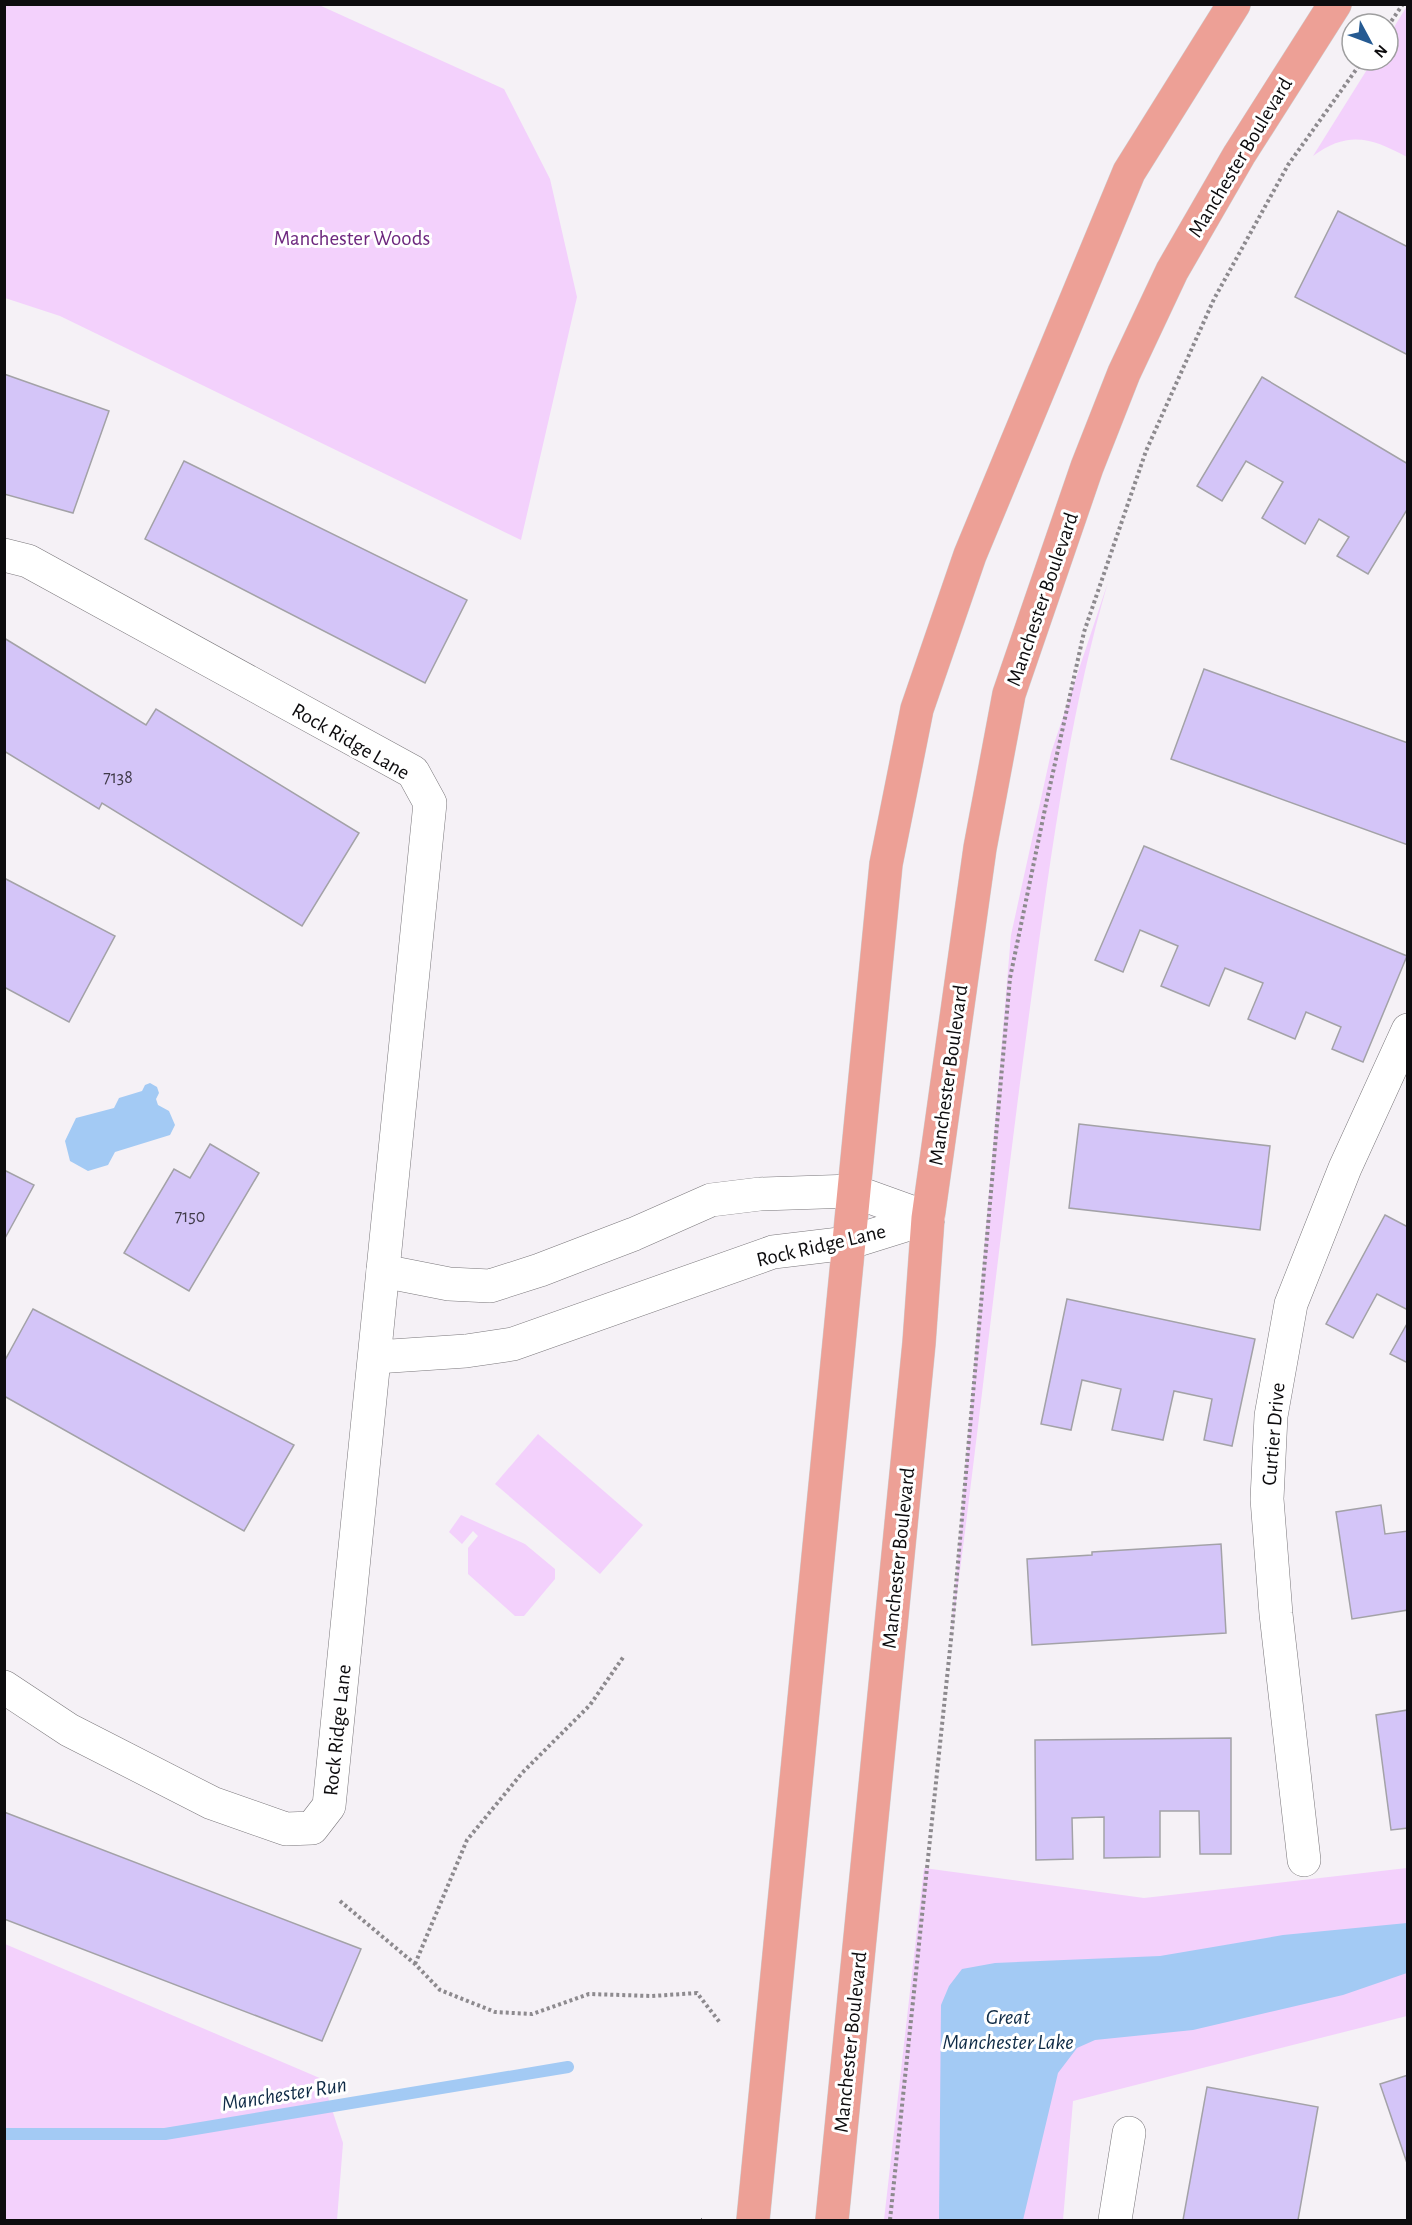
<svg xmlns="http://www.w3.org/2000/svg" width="1412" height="2225" font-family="'Alegreya Sans',sans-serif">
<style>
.green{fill:#f3d1fc}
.water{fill:#a3caf4}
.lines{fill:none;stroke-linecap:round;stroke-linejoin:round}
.stream{stroke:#a3caf4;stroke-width:12}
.building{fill:#d4c5f8;stroke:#a3a2a7;stroke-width:1.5}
.minor-casing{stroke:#7a777b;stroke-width:34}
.major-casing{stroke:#cfcecf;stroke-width:34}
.path{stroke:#8d8a8e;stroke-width:4;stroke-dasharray:3 3;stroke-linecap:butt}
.minor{stroke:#fff;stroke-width:33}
.major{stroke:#eda096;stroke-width:33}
.labels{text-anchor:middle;stroke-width:6;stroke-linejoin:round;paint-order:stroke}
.number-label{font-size:18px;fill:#3f3a48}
.street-label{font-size:21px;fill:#0d0c0e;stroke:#fff}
.park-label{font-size:21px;fill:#6e287f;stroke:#fff}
.water-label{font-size:22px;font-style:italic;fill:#0f2b46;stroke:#fff}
</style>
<rect width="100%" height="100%" fill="#f5f1f6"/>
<g class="green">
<polygon points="5,4 319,5 504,89 550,179 577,297 521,540 60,316 5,298"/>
<path d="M1407,6V157C1372,138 1348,130 1313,156L1373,60H1388V37Z"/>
<path d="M1108,582C1067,723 1049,869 1029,1015C1001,1222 979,1431 951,1639L1011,935L1051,753Z"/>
<polygon points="538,1434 643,1525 600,1574 495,1484"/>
<polygon points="461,1515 525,1544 555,1569 555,1579 524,1616 515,1616 468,1574 468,1548 478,1536 473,1531 462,1544 449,1532"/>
<polygon points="924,1868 1144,1898 1407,1868 1407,2016 1073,2101 1063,2220 884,2220"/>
<polygon points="5,1944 322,2079 343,2143 337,2220 5,2220"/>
</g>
<g class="water">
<polygon points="150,1083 157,1087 159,1093 156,1099 158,1105 169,1111 175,1125 170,1135 115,1152 108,1165 88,1171 70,1161 65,1141 76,1118 114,1108 119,1098 142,1091 145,1085"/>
<polygon points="1407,1923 1407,1973 1343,1995 1193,2030 1095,2040 1077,2048 1058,2073 1023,2220 939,2220 941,2005 949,1986 962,1969 995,1963 1160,1956 1283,1935"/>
</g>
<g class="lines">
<polyline class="stream" points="4,2134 165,2134 568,2067"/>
</g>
<g class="building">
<polygon points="1338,211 1408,247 1408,355 1295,297"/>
<polygon points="4,374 109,411 73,513 4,494"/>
<polygon points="1262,377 1408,464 1408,508 1368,574 1337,556 1349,537 1319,519 1305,544 1262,518 1283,482 1246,461 1222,501 1197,486"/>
<polygon points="184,461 467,600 425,683 145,539"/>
<polygon points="4,638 146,725 156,709 359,833 302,926 102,803 99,809 4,751"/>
<polygon points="1204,669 1408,743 1408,845 1171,759"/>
<polygon points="1144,846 1407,956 1363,1062 1332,1049 1341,1027 1306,1012 1295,1039 1248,1019 1263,983 1225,968 1209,1006 1161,986 1178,946 1140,930 1123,972 1095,960"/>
<polygon points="4,878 115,936 69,1022 4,987"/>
<polygon points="1079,1124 1270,1146 1260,1230 1069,1208"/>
<polygon points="210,1144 259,1173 189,1291 124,1253 174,1169 190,1178"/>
<polygon points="4,1170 34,1185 4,1240"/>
<polygon points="1385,1215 1408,1227 1408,1310 1377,1294 1353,1338 1326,1324"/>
<polygon points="1067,1299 1255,1339 1232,1446 1204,1440 1212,1399 1174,1391 1163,1440 1112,1430 1121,1389 1082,1380 1071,1430 1041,1424"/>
<polygon points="33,1309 294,1445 244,1531 4,1396 4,1362"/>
<polygon points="1408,1322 1408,1363 1390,1354"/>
<polygon points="1381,1505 1385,1534 1408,1531 1408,1610 1352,1619 1336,1512"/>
<polygon points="1221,1544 1226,1633 1032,1645 1027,1559 1092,1555 1092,1552"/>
<polygon points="1408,1710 1408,1828 1391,1830 1376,1715"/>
<polygon points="1231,1738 1231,1854 1200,1854 1199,1811 1160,1811 1160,1857 1104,1858 1104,1817 1072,1818 1073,1859 1036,1860 1035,1740"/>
<polygon points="4,1812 361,1949 322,2041 4,1919"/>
<polygon points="1408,2075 1408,2166 1380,2084"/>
<polygon points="1207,2087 1318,2107 1298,2220 1183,2220"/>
</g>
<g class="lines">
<defs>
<g id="minor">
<polyline points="4,555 28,561 413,772 430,803 329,1806 312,1828 286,1829 212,1803 69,1730 4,1687"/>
<polyline points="383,1271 449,1284 490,1286 540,1270 634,1234 711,1200 760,1194 853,1191 928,1218"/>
<polyline points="376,1357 466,1351 513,1344 773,1252 848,1243 928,1218"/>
<polyline points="1304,1860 1276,1614 1267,1499 1271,1416 1291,1304 1345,1168 1408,1030"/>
<polyline points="1115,2220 1129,2133"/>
</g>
<g id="major">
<polyline points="753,2220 886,864 917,709 970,555 1129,172 1234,4"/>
<polyline points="832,2220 919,1343 928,1218 980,848 1009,694 1087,467 1124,373 1172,271 1239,155 1335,4"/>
</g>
</defs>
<use href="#minor" class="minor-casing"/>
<use href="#major" class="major-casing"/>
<g class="path">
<polyline points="1388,26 1403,4"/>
<polyline points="340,1901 415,1964 440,1990 495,2012 532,2014 589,1994 652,1996 697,1993 721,2024"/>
<polyline points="415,1964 467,1840 522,1773 590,1705 624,1656"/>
<polyline points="701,2220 702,2220"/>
<polyline points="890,2220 952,1630 1010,978 1046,804 1084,632 1146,451 1214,299 1288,165 1363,60"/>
</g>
<use href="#minor" class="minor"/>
<use href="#major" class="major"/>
</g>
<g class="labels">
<g class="number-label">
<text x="118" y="783">7138</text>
<text x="190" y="1222">7150</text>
</g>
<g class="street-label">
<text transform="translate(1240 157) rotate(-59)" y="7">Manchester Boulevard</text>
<text transform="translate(1042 599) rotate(-71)" y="7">Manchester Boulevard</text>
<text transform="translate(351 741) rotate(30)" y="7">Rock Ridge Lane</text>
<text transform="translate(948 1075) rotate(-82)" y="7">Manchester Boulevard</text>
<text transform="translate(821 1245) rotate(-13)" y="7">Rock Ridge Lane</text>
<text transform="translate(1273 1434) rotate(-85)" y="7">Curtier Drive</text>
<text transform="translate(898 1558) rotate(-84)" y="7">Manchester Boulevard</text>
<text transform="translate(337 1730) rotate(-84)" y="7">Rock Ridge Lane</text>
<text transform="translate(850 2042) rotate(-84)" y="7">Manchester Boulevard</text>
</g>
<g class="park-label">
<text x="352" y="245">Manchester Woods</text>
</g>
<g class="water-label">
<text x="1008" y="2024">Great<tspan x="1008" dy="25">Manchester Lake</tspan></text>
<text transform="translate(284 2093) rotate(-9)" y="8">Manchester Run</text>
</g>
</g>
<rect width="1412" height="2225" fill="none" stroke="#0d0c0e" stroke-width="12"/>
<g transform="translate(1370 42) rotate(131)"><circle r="28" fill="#ffffff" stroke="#9e9e9f" stroke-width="1.5"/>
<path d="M0-4.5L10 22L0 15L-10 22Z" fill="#255a92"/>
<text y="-9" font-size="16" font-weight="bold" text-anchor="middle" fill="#0d0c0e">N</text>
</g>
</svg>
